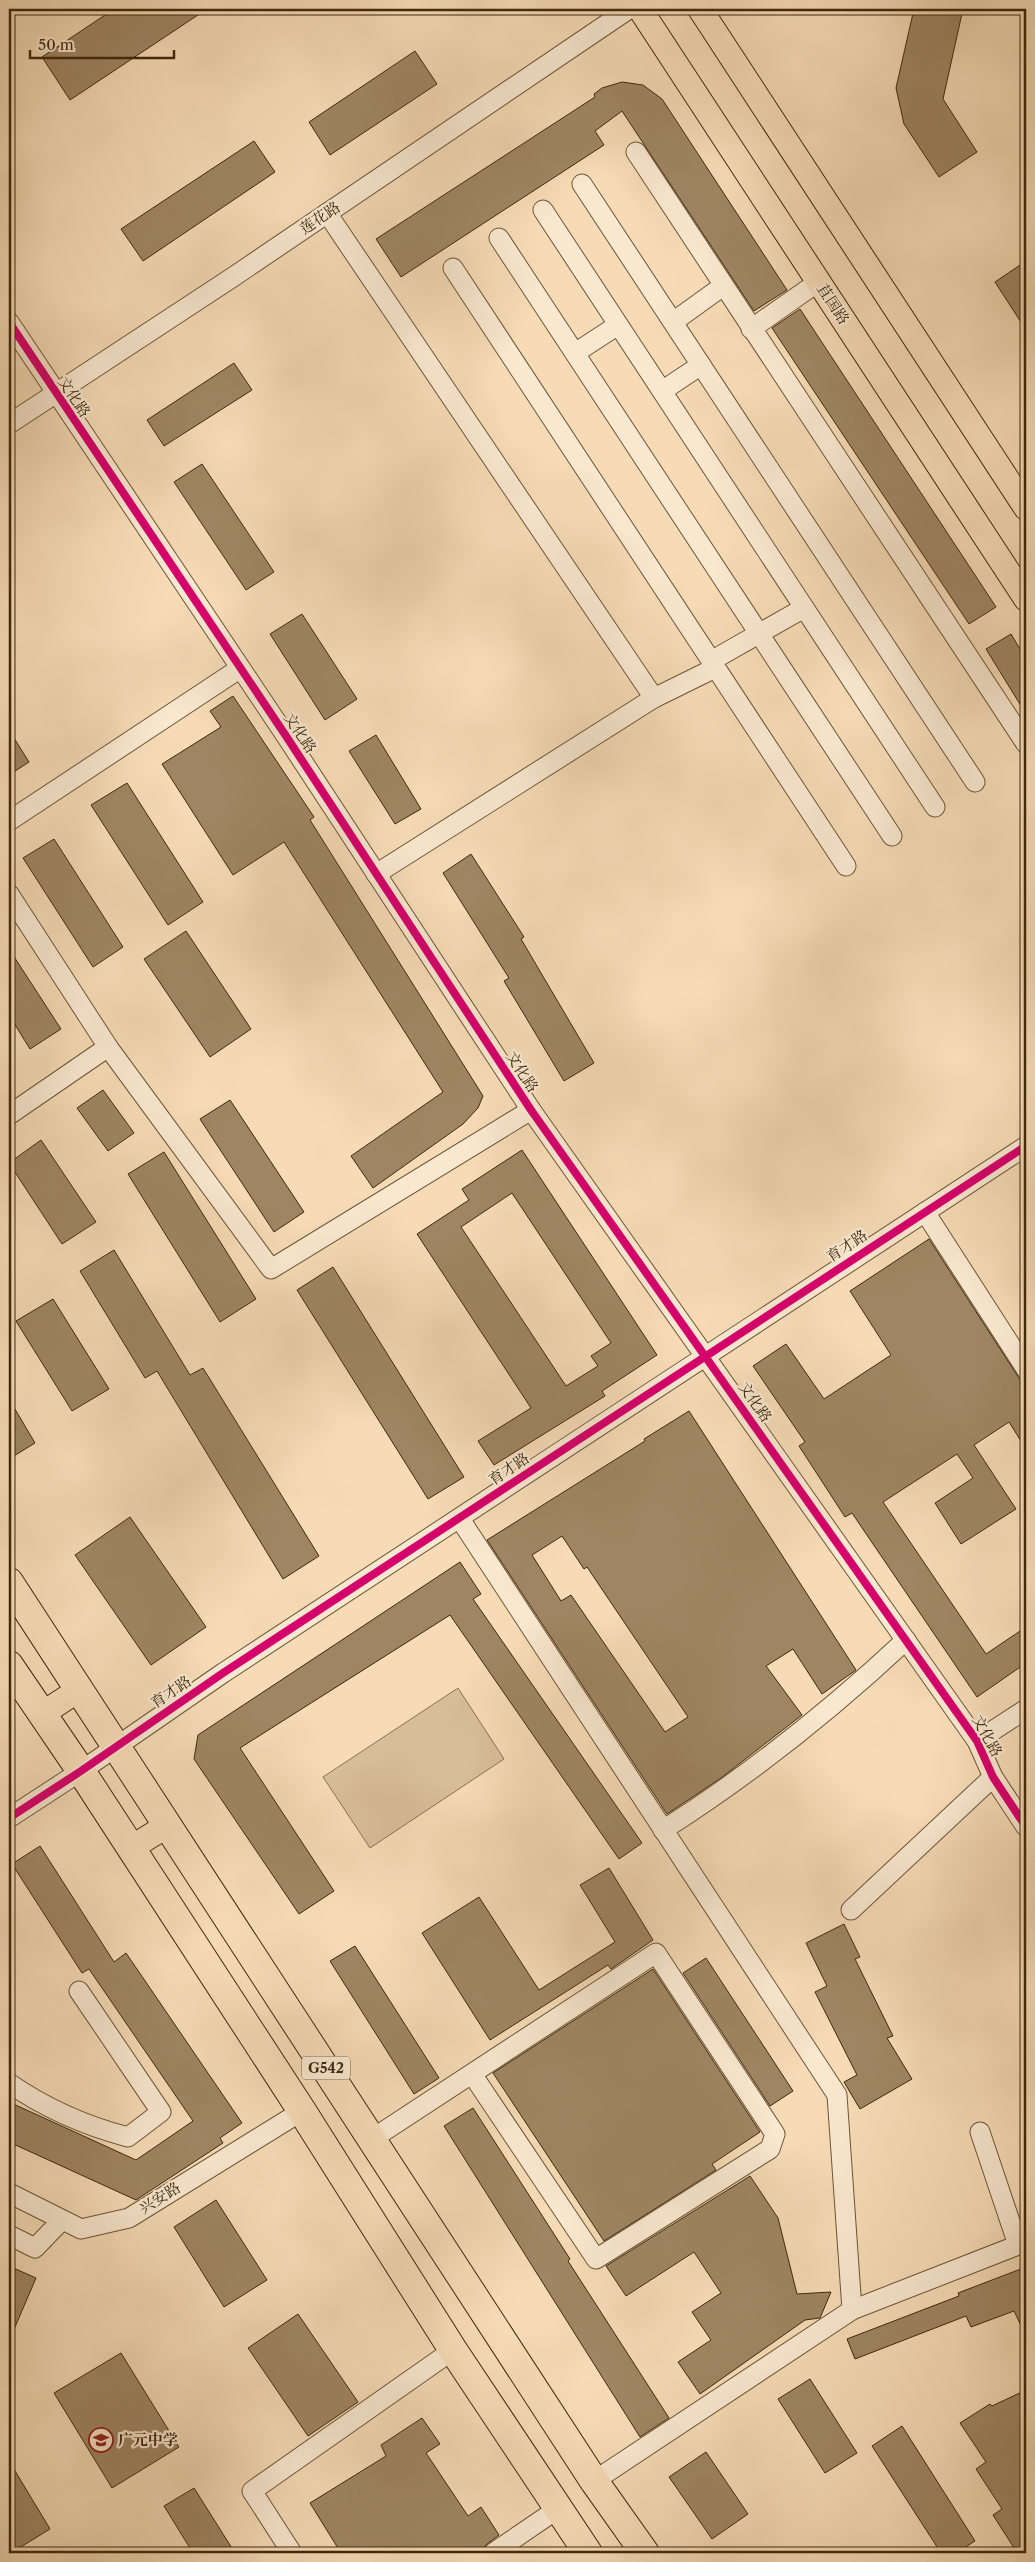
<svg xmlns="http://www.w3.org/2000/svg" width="1035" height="2562" font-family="'Libre Caslon Text','Noto Serif SC',serif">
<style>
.green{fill:#d7bd99;stroke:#8a7352}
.building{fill:#9e8664;stroke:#3e290c;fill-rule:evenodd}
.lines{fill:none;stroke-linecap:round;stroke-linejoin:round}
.minor-casing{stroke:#6c5636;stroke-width:21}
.major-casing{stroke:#3e290c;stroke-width:26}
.highway-casing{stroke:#3e290c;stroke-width:30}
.minor{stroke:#f9e8d0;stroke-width:19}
.major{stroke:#f6dbb6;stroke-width:24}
.highway{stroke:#f6dbb6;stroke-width:28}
.cycleway-casing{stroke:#f9e8d0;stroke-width:11}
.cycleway{stroke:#d6006c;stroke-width:8}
.labels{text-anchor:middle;stroke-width:4.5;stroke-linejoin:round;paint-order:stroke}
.shield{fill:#f9e8d0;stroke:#766247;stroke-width:1}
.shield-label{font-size:14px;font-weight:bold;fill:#3e290c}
.street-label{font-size:15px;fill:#3e290c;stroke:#f9e8d0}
.poi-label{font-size:15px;font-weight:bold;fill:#3e290c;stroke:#f9e8d0;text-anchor:start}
</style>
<rect width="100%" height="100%" fill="#f6dbb6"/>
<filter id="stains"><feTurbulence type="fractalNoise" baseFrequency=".004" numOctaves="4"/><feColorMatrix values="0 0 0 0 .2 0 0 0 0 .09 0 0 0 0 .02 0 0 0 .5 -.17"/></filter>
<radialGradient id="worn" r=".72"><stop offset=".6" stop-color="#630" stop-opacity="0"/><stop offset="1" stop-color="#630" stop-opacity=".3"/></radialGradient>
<polygon class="green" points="458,1688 504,1759 370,1848 323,1777"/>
<g class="building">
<polygon points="114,9 207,9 70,100 42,57"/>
<polygon points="914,9 963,9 943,99 977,152 939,177 904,124 896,88"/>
<polygon points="415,51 437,84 330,155 309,122"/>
<polygon points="622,82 643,85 662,99 787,290 754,311 622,111 595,131 604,145 401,277 376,239 595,97 594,94 602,88"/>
<polygon points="254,141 275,172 143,261 121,229"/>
<polygon points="1026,261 1026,330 995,282"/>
<polygon points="800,309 996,607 969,624 772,328"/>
<polygon points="234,363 252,390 164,446 147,420"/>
<polygon points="202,464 274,572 246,590 174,482"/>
<polygon points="302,614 357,699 325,720 270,634"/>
<polygon points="1011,634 1026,659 1026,714 986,649"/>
<polygon points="233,696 314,817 310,820 483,1096 478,1108 463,1124 373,1188 351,1156 443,1092 284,842 233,875 162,764 221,727 210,711"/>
<polygon points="9,730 29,762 9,775"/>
<polygon points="376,735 421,809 395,824 349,751"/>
<polygon points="127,783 203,902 168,925 91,805"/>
<polygon points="54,839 123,947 93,967 23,858"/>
<polygon points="471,854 524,937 521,939 594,1063 564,1081 504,981 509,978 443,873"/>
<polygon points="186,931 251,1029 210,1057 144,959"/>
<polygon points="9,949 61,1029 30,1049 9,1015"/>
<polygon points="103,1090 134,1133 108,1151 77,1108"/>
<polygon points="230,1100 304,1212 274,1232 200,1119"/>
<polygon points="41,1140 96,1222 62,1244 9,1163"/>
<path d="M522,1150L657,1355L602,1391L605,1396L494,1465L478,1441L531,1408L417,1234L469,1200L462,1189ZM512,1193L611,1343L591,1356L598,1366L566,1386L461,1227Z"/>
<polygon points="164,1152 256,1299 220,1322 128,1174"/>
<polygon points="929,1239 1026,1389 1026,1449 1009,1422 974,1445 1016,1509 961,1544 935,1503 973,1478 957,1454 883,1502 986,1654 1026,1627 1026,1663 977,1697 852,1513 845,1517 799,1446 805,1442 753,1366 786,1344 824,1399 891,1355 850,1291"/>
<polygon points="114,1250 190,1375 203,1368 319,1556 283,1579 157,1371 145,1378 80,1271"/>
<polygon points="333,1267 464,1477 428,1499 297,1290"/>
<polygon points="53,1299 109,1389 72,1411 16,1321"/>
<polygon points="9,1399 35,1443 9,1459"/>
<path d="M689,1411L856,1670L822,1694L793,1649L766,1666L802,1715L721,1778L667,1814L487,1540L645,1441L644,1439ZM562,1536L584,1569L587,1567L688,1717L665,1732L571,1595L561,1601L532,1555Z"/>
<polygon points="130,1517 206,1627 151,1665 75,1555"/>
<polygon points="460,1562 481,1594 473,1599 642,1843 619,1859 450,1615 240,1748 334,1891 299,1914 194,1759 198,1735"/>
<polygon points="40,1846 114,1962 126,1953 242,2123 220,2138 223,2143 136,2200 9,2142 9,2102 136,2160 193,2121 89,1969 82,1973 12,1864"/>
<polygon points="609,1868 653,1940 611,1969 608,1965 490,2040 422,1933 479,1897 539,1990 615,1942 580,1885"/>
<polygon points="844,1924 860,1957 855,1959 893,2036 887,2038 912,2079 860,2109 844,2082 857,2075 815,1992 827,1986 806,1943"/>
<polygon points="355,1946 439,2078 414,2094 330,1961"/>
<polygon points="706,1958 793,2091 770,2106 683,1973"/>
<polygon points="653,1969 760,2132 712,2164 716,2170 604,2241 493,2073"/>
<polygon points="473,2108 570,2259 568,2261 669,2418 640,2437 444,2126"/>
<polygon points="750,2176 778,2218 797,2294 831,2292 820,2318 805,2320 700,2394 678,2362 711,2340 692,2312 721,2293 694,2252 626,2296 606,2266"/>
<polygon points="216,2200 267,2280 224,2307 174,2227"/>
<polygon points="9,2266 36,2278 9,2341"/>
<polygon points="1026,2267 1026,2336 1014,2311 971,2327 966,2316 855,2359 847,2339 959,2296 958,2293"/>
<polygon points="298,2314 358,2402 308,2436 248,2348"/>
<polygon points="121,2353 179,2447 112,2488 54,2393"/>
<polygon points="810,2379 857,2453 825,2473 778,2399"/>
<polygon points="1026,2390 1026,2545 1016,2551 993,2515 1002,2509 976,2469 986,2462 960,2423 990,2404 992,2406"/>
<polygon points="422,2418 440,2444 426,2453 468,2516 481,2507 499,2535 487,2544 479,2553 341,2553 310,2503 386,2456 381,2445"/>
<polygon points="902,2426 975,2541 956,2553 941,2553 872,2446"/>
<polygon points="706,2452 748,2514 712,2539 669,2477"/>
<polygon points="9,2461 50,2529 11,2553 9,2553"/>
<polygon points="194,2488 235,2553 193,2553 164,2506"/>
</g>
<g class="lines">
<defs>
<g id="minor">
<polyline points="636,152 1026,744"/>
<polyline points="582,184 975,782"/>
<polyline points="543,210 935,807"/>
<polyline points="327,213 654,698"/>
<polyline points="499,238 892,836"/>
<polyline points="453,268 846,866"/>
<polyline points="9,322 288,739 531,1110 977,1741 993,1777 1026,1827"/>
<polyline points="673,322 723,286"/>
<polyline points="751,329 818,282"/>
<polyline points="575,353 618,325"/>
<polyline points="662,391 701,365"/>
<polyline points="9,424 233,277 629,9"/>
<polyline points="711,661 804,608"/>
<polyline points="9,821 239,669"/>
<polyline points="376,874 654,698 715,668"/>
<polyline points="9,894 108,1047 271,1269 531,1110"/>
<polyline points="9,1115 108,1047"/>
<polyline points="925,1212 1026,1369"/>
<polyline points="460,1519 837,2095 852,2310"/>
<polyline points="977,1741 1026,1709"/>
<polyline points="9,1818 81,1771 223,1673 1026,1146"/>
<path d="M663,1830C751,1774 830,1711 906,1640"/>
<polyline points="851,1910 993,1777"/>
<path d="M9,2083C45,2108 86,2126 128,2137L161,2112L79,1991"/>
<polyline points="980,2132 1018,2245"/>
<polyline points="372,2139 656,1953 775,2134 770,2149 596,2259 472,2074"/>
<polyline points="9,2193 81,2229 129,2218 302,2111"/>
<polyline points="9,2235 35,2248 62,2220"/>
<polyline points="594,2481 852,2310 1026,2242"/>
<polyline points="292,2553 252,2491 453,2350"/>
<polyline points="493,2553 559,2508"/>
</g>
<g id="major">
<polyline points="640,9 1026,599"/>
<polyline points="700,9 1026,508"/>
<polyline points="42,1714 80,1689"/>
<polyline points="131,1848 168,1825"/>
</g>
<g id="highway">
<polyline points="9,1582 594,2481 645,2553"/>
<polyline points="9,1665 81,1771 302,2111 453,2350 588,2553"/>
</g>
</defs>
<use href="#minor" class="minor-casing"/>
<use href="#major" class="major-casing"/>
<use href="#highway" class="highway-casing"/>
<use href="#minor" class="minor"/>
<use href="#major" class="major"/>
<use href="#highway" class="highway"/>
<defs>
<g id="cycleway">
<polyline points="9,322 288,739 531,1110 977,1741 993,1777 1026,1827"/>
<polyline points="9,1818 81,1771 223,1673 1026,1146"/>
</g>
</defs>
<use href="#cycleway" class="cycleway-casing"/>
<use href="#cycleway" class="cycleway"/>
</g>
<defs>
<symbol id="school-ring" viewBox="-11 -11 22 22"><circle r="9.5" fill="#f9e8d0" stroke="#8f2418" stroke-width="1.5"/><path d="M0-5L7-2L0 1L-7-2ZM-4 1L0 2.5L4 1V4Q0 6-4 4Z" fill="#8f2418"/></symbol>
</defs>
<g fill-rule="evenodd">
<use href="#school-ring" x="87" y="2426" width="28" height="28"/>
</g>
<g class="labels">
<rect class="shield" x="302" y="2056.5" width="48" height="23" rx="4"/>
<g class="shield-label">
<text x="326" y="2073">G542</text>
</g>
<g class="street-label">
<text transform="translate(320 218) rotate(-34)" y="5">莲花路</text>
<text transform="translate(833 304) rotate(57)" y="5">苴国路</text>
<text transform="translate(74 397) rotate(56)" y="5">文化路</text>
<text transform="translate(300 733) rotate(56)" y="5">文化路</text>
<text transform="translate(522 1072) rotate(57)" y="5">文化路</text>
<text transform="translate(847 1246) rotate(-33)" y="5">育才路</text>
<text transform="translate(755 1402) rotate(55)" y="5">文化路</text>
<text transform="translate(509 1469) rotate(-34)" y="5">育才路</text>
<text transform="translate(171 1692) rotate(-34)" y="5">育才路</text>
<text transform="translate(987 1736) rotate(61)" y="5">文化路</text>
<text transform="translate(160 2198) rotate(-32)" y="5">兴安路</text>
</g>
<g class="poi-label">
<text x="118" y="2445">广元中学</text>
</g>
</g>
<rect width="1035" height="2562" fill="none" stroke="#f6dbb6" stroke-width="30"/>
<rect x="10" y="10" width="1015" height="2542" fill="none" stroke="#3e290c" stroke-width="2.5"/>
<rect x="15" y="15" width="1005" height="2532" fill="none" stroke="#3e290c"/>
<path d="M30 50v8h144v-8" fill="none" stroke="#3e290c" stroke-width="2.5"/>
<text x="38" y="50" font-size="15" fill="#3e290c" stroke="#f9e8d0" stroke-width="4" paint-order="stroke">50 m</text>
<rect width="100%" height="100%" filter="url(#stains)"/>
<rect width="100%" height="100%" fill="url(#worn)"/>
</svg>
